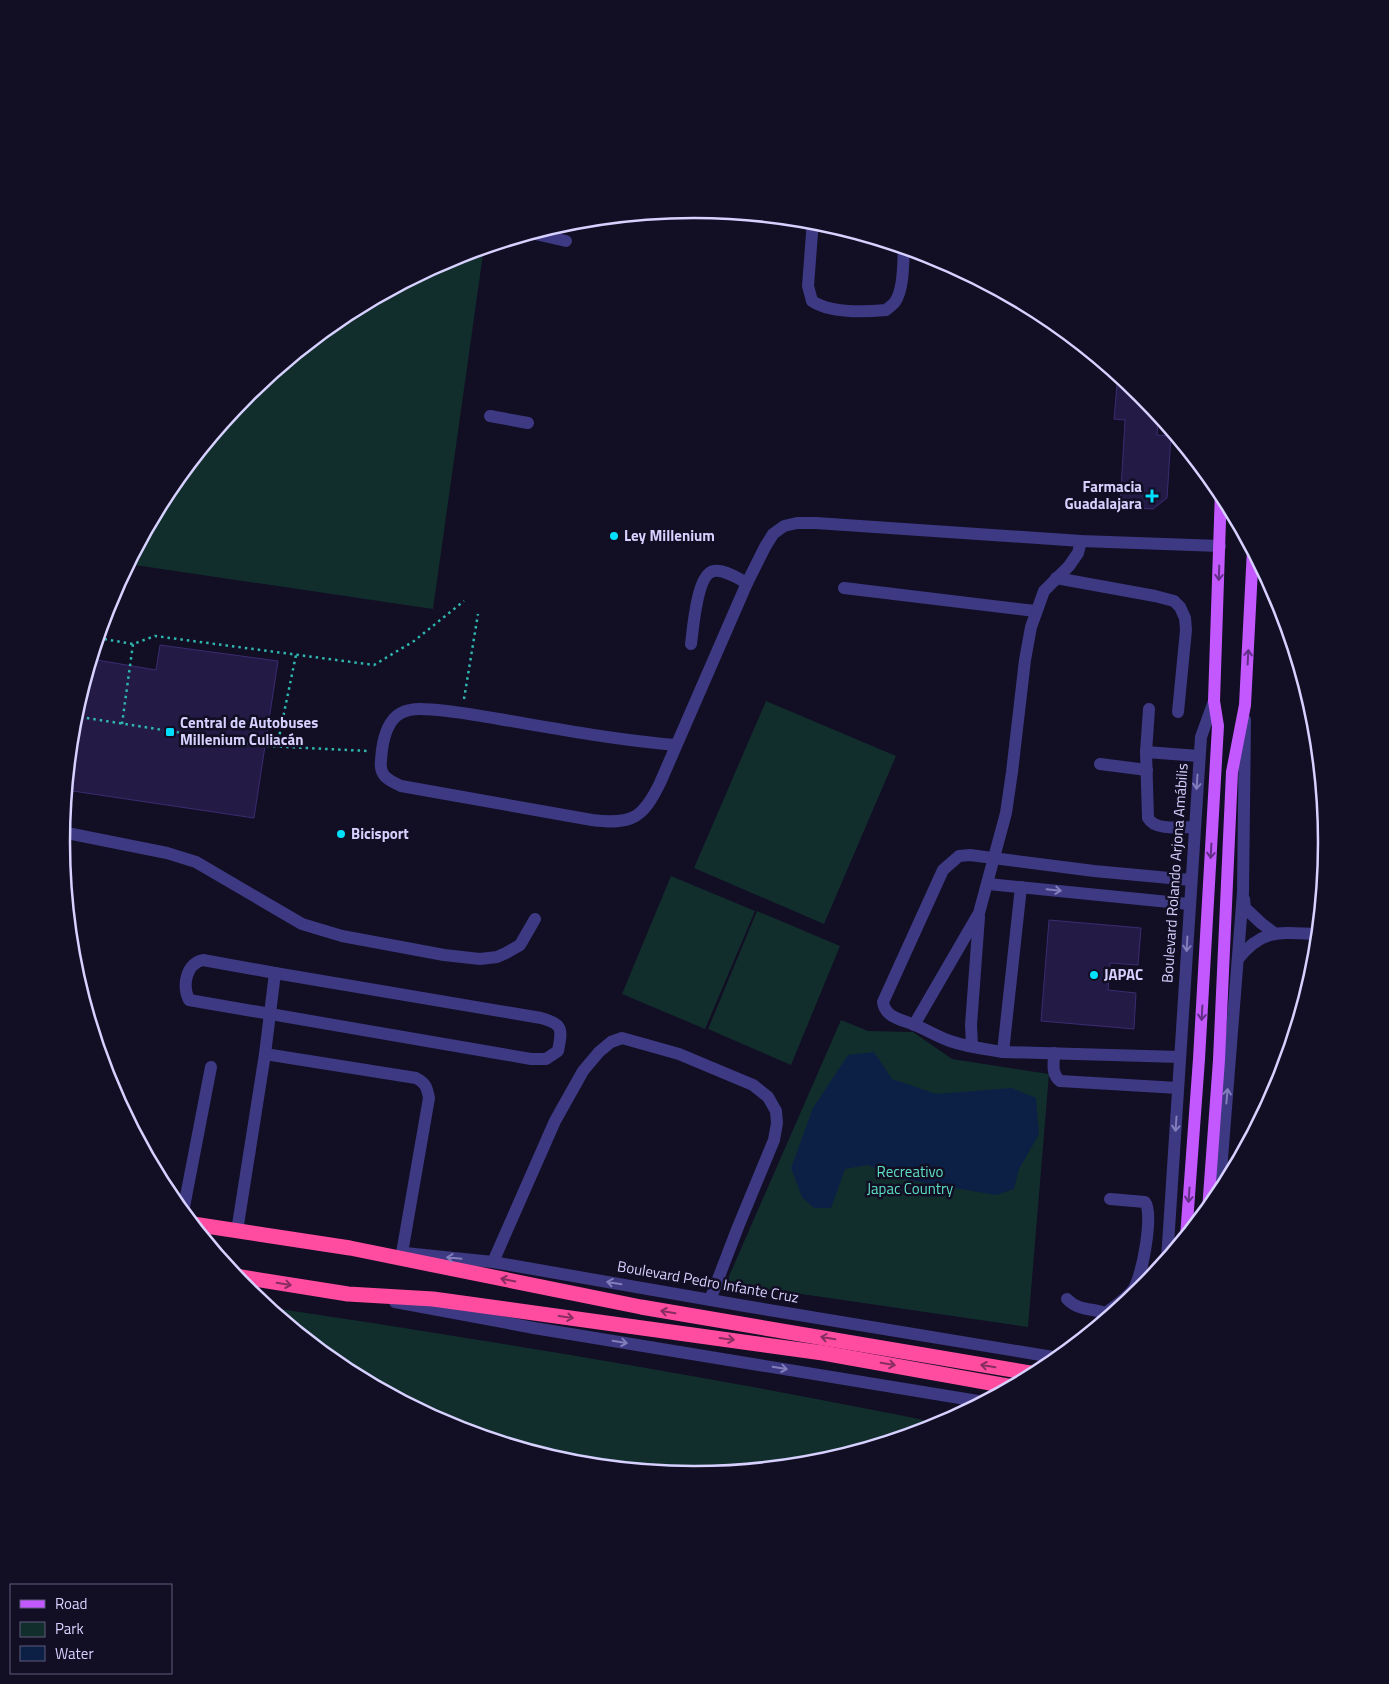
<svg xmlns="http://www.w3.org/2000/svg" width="1389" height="1684" font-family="'Titillium Web',sans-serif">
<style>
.green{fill:#112e2d}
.water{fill:#0c2045}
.building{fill:#231a45;stroke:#3b2c71}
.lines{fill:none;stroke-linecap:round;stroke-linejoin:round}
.path{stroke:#2eb6af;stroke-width:2.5;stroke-dasharray:2.5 4;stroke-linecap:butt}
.minor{stroke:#3d3983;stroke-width:12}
.major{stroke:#c358ff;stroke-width:12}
.highway{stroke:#ff4ca0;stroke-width:15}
.oneway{stroke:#622f87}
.oneway2{stroke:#827dbb}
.oneway3{stroke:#882d62}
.poi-dot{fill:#00e0fc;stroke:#120e24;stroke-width:2}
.labels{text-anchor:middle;stroke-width:5;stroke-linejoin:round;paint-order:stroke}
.poi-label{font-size:15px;font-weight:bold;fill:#d7d1ff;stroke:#120e24;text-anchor:start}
.street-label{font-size:15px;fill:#d7d1ff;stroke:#120e24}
.park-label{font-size:15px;fill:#5ddfc0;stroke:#120e24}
.rim{fill:none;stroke:#d7d1ff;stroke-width:2.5}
</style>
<rect width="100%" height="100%" fill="#120e24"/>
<g class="green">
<polygon points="484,247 433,609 128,564 168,490 247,394 343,315 452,257"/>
<polygon points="766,701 896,756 824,924 694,868"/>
<polygon points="671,876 755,911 705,1029 622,994"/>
<polygon points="757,911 840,946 791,1065 708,1029"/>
<polygon points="841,1020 868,1031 913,1032 952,1059 1049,1074 1028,1327 726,1283"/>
<path d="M267,1307C493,1341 719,1378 943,1424L937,1427L818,1463L694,1475L571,1463L452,1427L342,1368Z"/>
</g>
<polygon class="water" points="874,1052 892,1079 936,1094 1012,1088 1036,1098 1039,1134 1019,1169 1014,1189 996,1195 897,1178 868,1165 845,1169 831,1208 814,1208 802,1197 791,1168 813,1108 848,1055"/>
<g class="building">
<polygon points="1118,374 1142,394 1159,414 1157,435 1171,436 1167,498 1153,509 1120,507 1125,420 1114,419"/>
<polygon points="160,645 278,661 254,818 66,790 73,718 91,659 156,670"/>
<polygon points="1049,920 1141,928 1138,965 1110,963 1108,990 1136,993 1134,1029 1041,1021"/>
</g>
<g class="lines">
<g class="path">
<polyline points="98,638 133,644 155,636 374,665 414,641 464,601"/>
<polyline points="464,699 478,614"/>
<polyline points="74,716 265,746 368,751"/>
<polyline points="122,724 133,644"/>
<polyline points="277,747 296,655"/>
</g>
<g class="minor">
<path d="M813,220L808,286L812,301C830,313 865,312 886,310C889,307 893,305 895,302C904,289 903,262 904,247"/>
<polyline points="531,233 566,241"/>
<polyline points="490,416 528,423"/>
<polyline points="1056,578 1155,596 1174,601 1180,607 1185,618 1186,630 1178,712"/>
<polyline points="844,588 1035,611"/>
<path d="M691,644C693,629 697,573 714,571C724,569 739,579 747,583"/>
<path d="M1149,709L1146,752L1148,818C1155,831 1181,827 1194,827"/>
<path d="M676,745C617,740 558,729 499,719C473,715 446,709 420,709C414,709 407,710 401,713C386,721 382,744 381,760C379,776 388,780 401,786L592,820C632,825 643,818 660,783L747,583L765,547L773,534L784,526L797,523H816L1081,541L1220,546"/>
<polyline points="1146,752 1199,756"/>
<polyline points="1100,764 1147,770"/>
<polyline points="62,832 167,853 196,862 302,924 342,936 444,955 480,959 497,957 506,953 520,945 535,919"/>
<polyline points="988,884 1189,904"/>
<polyline points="1244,899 1245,908 1261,923 1274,933"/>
<path d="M1238,959C1264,927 1281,933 1319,934"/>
<path d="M203,960L275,973L541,1018C564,1024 562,1030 558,1051L546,1059H531L189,1000C182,985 186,964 203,960Z"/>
<polyline points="914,1025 979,913 1006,813 1012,772 1025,660 1031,627 1044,591 1069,566 1078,553 1081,541"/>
<polyline points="972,1046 971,1025 979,917"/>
<polyline points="1003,1052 1021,887"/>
<path d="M1054,1053C1054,1063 1051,1074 1060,1081L1178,1088"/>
<path d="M265,1054L416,1078C426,1083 427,1088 429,1098L402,1253"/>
<path d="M1180,1057L1003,1052C985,1049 967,1047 950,1041C938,1037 927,1030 915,1025C903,1020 885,1018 883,1002L943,870L959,856L970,855L1094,871L1191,880"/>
<polyline points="1219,1197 1243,892 1245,720"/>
<polyline points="183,1212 211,1067"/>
<polyline points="237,1231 265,1054 275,973"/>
<polyline points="405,1253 493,1262 745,1306 1059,1358"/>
<polyline points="1167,1260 1201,737 1214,701"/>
<polyline points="493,1262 555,1121 583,1071 599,1052 611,1042 622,1038 679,1054 753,1085 768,1097 776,1111 777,1123 774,1140 738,1227 710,1300"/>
<path d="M1067,1299C1081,1314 1100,1306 1109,1317"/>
<polyline points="395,1302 534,1328 984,1402"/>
<path d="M1106,1313C1115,1306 1126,1299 1133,1290C1142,1278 1154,1213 1145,1202L1110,1199"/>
</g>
<g class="major">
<polyline points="1208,1210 1219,1060 1232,772 1245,705 1253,549"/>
<polyline points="1186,1237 1199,1059 1218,726 1214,701 1221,490"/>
</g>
<g class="highway">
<polyline points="193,1224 350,1248 641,1307 1036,1374"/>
<polyline points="235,1276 348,1294 433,1299 823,1353 1013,1387"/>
</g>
</g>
<defs><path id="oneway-shaft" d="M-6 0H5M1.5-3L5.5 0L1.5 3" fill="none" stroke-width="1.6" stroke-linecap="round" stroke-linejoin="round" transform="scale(1.25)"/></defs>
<g class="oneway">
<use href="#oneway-shaft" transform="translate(1219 573) rotate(92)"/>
<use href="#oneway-shaft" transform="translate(1248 657) rotate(-87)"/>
<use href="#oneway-shaft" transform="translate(1211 851) rotate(93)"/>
<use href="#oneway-shaft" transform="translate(1202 1013) rotate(93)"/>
<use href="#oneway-shaft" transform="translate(1189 1195) rotate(94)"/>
</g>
<g class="oneway2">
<use href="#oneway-shaft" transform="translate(1197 782) rotate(94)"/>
<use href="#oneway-shaft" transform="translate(1054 890) rotate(6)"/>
<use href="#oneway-shaft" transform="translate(1187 944) rotate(93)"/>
<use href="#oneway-shaft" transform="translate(1227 1096) rotate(-85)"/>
<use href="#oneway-shaft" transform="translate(1176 1124) rotate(94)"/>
<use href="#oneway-shaft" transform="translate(454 1258) rotate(-174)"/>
<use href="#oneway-shaft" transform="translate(614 1283) rotate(-170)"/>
<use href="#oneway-shaft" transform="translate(620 1342) rotate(9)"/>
<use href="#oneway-shaft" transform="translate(780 1368) rotate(9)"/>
</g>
<g class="oneway3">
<use href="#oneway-shaft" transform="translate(508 1280) rotate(-169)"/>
<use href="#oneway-shaft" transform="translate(284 1284) rotate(9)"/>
<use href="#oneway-shaft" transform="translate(668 1312) rotate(-171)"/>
<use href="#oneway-shaft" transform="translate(566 1317) rotate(8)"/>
<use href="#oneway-shaft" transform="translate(828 1338) rotate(-170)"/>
<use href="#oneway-shaft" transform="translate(727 1339) rotate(8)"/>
<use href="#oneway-shaft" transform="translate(888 1364) rotate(10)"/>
<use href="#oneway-shaft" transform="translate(988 1366) rotate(-171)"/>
</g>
<g class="poi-dot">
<path d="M1149.5 488.5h5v5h5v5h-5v5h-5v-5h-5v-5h5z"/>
<circle cx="614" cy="536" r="5"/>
<rect x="165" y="727" width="10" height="10" rx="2.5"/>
<circle cx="341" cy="834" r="5"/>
<circle cx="1094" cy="975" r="5"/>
</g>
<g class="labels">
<g class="poi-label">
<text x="1142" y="492" text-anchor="end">Farmacia<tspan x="1142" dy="17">Guadalajara</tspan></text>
<text x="624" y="541">Ley Millenium</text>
<text x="180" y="728">Central de Autobuses<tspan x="180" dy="17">Millenium Culiacán</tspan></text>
<text x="351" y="839">Bicisport</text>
<text x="1104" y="980">JAPAC</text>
</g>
<g class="street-label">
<text transform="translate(1175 873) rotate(-86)" y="5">Boulevard Rolando Arjona Amábilis</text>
<text transform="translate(708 1282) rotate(10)" y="5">Boulevard Pedro Infante Cruz</text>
</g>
<g class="park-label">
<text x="910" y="1177">Recreativo<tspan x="910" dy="17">Japac Country</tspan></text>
</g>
</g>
<path d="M0 0H1389V1684H0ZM70 842a624 624 0 1 1 1248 0a624 624 0 1 1-1248 0Z" fill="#120e24" fill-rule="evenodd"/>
<path class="rim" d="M70 842a624 624 0 1 1 1248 0a624 624 0 1 1-1248 0Z"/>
<rect x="10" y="1584" width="162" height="90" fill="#120e24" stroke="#615c7c"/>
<rect x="20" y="1600" width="25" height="8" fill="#c358ff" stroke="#615c7c"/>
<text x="55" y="1609" font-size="15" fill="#d7d1ff">Road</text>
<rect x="20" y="1622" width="25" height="15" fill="#112e2d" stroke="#615c7c"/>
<text x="55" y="1634" font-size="15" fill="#d7d1ff">Park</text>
<rect x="20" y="1646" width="25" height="15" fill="#0c2045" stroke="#615c7c"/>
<text x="55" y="1659" font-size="15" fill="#d7d1ff">Water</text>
</svg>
